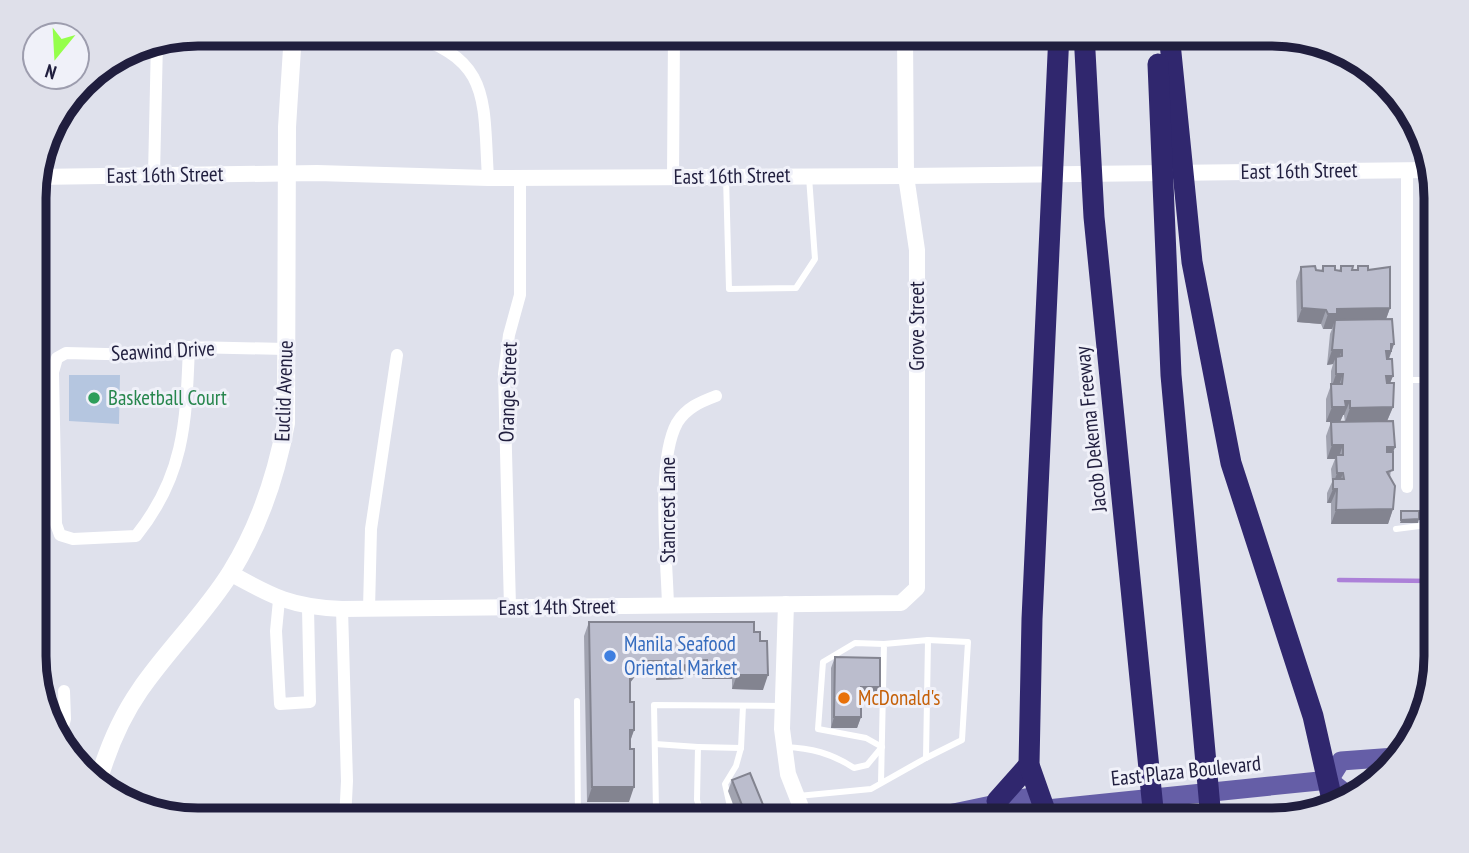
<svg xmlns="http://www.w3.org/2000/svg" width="1469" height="853" font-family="'PT Sans Narrow',sans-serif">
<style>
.green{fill:#b5c6e0}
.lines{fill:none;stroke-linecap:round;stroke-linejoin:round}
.stream{stroke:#ac80d8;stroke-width:4.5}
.service{stroke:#fff;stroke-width:6}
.minor{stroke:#fff;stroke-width:12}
.tertiary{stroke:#fff;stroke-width:16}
.secondary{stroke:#fff;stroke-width:18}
.primary{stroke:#655ea7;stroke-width:19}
.motorway{stroke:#30276e;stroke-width:21}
.wall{fill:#a1a3b0}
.shaded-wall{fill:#838490}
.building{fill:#bbbdcd;stroke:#838490;stroke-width:2}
.leisure-dot{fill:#2e9e5b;stroke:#f0f1f9;stroke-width:2.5}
.shop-dot{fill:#3f7fe0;stroke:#f0f1f9;stroke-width:2.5}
.food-dot{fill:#e8710a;stroke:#f0f1f9;stroke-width:2.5}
.labels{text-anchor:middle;stroke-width:6;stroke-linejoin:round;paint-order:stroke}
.street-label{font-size:21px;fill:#201e3e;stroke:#f0f1f9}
.leisure-label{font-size:21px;fill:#27864d;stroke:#f0f1f9;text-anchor:start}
.shop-label{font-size:21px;fill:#366cbe;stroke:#f0f1f9;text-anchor:start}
.food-label{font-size:21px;fill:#c56008;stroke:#f0f1f9;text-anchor:start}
.rim{fill:none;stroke:#201e3e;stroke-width:9}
</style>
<rect width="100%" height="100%" fill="#dfe1ec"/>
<polygon class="green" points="69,375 120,375 119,424 69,421"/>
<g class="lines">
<polyline class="stream" points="1339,580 1435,581"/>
<g class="service">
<polyline points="440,45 445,33"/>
<polyline points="726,177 729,289 796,288 815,259 809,177"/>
<polyline points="1408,380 1435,380"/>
<polyline points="1396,529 1435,524"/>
<polyline points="577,701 578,820"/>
<polyline points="655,744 698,747 697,800 703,820"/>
<polyline points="698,747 741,748 743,706"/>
<path d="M785,747C811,748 831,753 854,768L867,765L882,747L866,738L818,729L823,662L855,643L884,644"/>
<polyline points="926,758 962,740 968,642 928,640"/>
<polyline points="798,796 871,789 926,758 928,640 884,644 881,783"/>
<polyline points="623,810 656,810"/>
<polyline points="601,820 603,813 612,810"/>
<polyline points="659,820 656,810 654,705 781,706"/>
<polyline points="733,820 725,784 736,766 741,748"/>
</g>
<g class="minor">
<path d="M402,33C492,57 483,98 488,178"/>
<polyline points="154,175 157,41"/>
<polyline points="673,177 674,33"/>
<path d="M189,347C186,421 185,475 136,536L73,539L60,535L56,524L53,372L57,358L66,353L145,355L189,347L286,349"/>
<polyline points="1407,487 1407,171"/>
<polyline points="279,600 276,631 280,704 310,702 308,608"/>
<path d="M668,606C667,560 656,461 677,423C686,408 700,402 716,396"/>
<polyline points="510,607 504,374 509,335 520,295 520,177"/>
<polyline points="342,609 347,781 345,820"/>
<polyline points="369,609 371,529 397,355"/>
<polyline points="59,741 65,719 64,691"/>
</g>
<g class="tertiary">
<polyline points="35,177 317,173 488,178 906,176 1430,170"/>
<path d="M230,573C273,597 292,607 342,609L901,603L917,588V250L906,176L905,33"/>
<polyline points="786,604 782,729 788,774 806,820"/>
</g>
<path class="secondary" d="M98,782C107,751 122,716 140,690C168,649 205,614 231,572C260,525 276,477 286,423L287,127L293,33"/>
<g class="primary">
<polyline points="1329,780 1341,761 1395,757"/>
<polyline points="1329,780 1345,793 1359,793"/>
<polyline points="1047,809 1329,780"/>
<polyline points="942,820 944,815 1035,796 1047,809"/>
</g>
<g class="motorway">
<polyline points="1084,33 1094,217 1154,819"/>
<polyline points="1169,33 1192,262 1231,463 1313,716 1333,804"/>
<polyline points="1158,64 1171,375 1211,819"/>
<polyline points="997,801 1029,765"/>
<polyline points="1048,819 1029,765 1032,619 1059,33"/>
</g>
</g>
<g class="wall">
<polygon points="1323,266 1335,270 1339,271 1341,266 1352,270 1357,270 1358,266 1368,270 1390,308 1386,319 1394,344 1389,359 1393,376 1390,383 1393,407 1387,421 1358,422 1395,447 1393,452 1390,478 1393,509 1388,524 1331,524 1331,503 1327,503 1327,493 1332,482 1331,469 1335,459 1327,459 1326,436 1331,422 1345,422 1344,415 1343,415 1340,422 1326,422 1326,399 1331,385 1331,371 1333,364 1327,365 1330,334 1332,329 1323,329 1321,324 1297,322 1296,281 1301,267 1321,271"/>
<polygon points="589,622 754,632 763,690 732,689 732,679 702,679 702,675 685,675 683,679 656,680 656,675 636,675 630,683 630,702 634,730 630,742 629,802 587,802 584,636"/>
<polygon points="835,657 880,687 876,698 861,698 861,717 857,728 831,728 831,668"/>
<polygon points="732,780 768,817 767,820 739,820 728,791"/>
<polygon points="606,811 633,820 603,820"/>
</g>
<g class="shaded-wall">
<polygon points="1302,308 1326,310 1321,324 1297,322"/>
<polygon points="1390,308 1385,322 1335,320 1332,329 1323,329 1328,314 1337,309"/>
<polygon points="1391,344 1394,344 1386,366 1386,351"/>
<polygon points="1332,350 1342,350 1337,364 1336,357 1333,364 1327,365"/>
<polygon points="1336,374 1343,374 1338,388 1331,389"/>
<polygon points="1386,376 1393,376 1387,390"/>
<polygon points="1345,401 1350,401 1344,415 1343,415 1340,422 1326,422 1332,407"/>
<polygon points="1393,407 1387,421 1345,422 1350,408"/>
<polygon points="1332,445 1343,445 1338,459 1336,455 1335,459 1327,459"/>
<polygon points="1387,447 1395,447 1390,461 1382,461"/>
<polygon points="1337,473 1343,473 1338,487 1333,485"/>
<polygon points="1333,489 1337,489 1331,503 1327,503"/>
<polygon points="1393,509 1388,524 1331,524 1336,510"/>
<polygon points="1419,519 1418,523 1400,523 1401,520"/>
<polygon points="707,660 702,675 685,675 683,679 656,680 661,666 688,661"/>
<polygon points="641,661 661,661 656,675 636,675 625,689 630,674"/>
<polygon points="707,665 737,665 732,679 702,679"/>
<polygon points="737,675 768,675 763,690 732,689"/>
<polygon points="861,687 880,687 876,698 857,698"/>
<polygon points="834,717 861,717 857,728 831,728"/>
<polygon points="630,730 634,730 629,744"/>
<polygon points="592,787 634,787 629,802 587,802"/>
</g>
<g class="building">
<polygon points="1315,266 1316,270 1323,271 1323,266 1335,266 1335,270 1341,271 1341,266 1353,266 1352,270 1358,270 1358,266 1368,266 1368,270 1390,267 1390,308 1337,309 1337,314 1328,314 1326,310 1302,308 1301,267"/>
<polygon points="1392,319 1394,344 1391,344 1391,351 1386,351 1387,359 1392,359 1393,376 1386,376 1387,383 1394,383 1393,407 1350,408 1350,401 1345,401 1346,407 1332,407 1331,384 1342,384 1343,374 1336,374 1336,357 1342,356 1342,350 1332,350 1335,320"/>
<polygon points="1393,421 1395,447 1387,447 1387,452 1393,452 1393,470 1387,472 1395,486 1393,509 1336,510 1337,489 1333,489 1333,479 1344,479 1343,473 1337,473 1336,455 1343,455 1343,445 1332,445 1331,422"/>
<polygon points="1401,511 1419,511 1419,519 1401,520"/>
<polygon points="589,622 754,622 754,632 760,632 760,641 767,641 768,675 737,675 737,665 707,665 707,660 688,661 689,665 661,666 661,661 641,661 630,674 630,702 634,702 634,730 630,730 630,749 634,749 634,787 592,787"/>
<polygon points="835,657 880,658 880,687 861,687 861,717 834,717"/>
<polygon points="750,773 768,817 760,820 748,820 732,780"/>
<polygon points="628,806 633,820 609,820 606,811"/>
</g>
<circle class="leisure-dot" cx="94" cy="398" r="7"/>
<circle class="shop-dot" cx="610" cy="656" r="7"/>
<circle class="food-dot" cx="844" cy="698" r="7"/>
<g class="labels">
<g class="street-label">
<text transform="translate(1299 171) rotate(-1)" y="7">East 16th Street</text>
<text transform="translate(165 175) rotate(-1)" y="7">East 16th Street</text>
<text transform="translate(732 176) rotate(-1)" y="7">East 16th Street</text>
<text transform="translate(917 326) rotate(-90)" y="7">Grove Street</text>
<text transform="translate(163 351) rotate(-3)" y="7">Seawind Drive</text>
<text transform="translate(284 391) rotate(-88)" y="7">Euclid Avenue</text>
<text transform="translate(508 392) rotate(-88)" y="7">Orange Street</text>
<text transform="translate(1091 429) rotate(-96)" y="7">Jacob Dekema Freeway</text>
<text transform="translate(668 510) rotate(-90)" y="7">Stancrest Lane</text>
<text transform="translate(557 607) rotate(-1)" y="7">East 14th Street</text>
<text transform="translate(1186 771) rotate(-6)" y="7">East Plaza Boulevard</text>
</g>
<g class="leisure-label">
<text x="108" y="405">Basketball Court</text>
</g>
<g class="shop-label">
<text x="624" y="651">Manila Seafood<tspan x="624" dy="24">Oriental Market</tspan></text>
</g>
<g class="food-label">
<text x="858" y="705">McDonald's</text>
</g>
</g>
<path d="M0 0H1469V853H0ZM198 46H1272A152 152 0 0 1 1424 198V656A152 152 0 0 1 1272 808H198A152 152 0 0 1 46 656V198A152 152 0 0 1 198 46Z" fill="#dfe0ea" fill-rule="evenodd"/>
<path class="rim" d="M198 46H1272A152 152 0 0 1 1424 198V656A152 152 0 0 1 1272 808H198A152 152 0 0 1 46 656V198A152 152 0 0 1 198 46Z"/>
<g transform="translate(56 56) rotate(198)"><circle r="33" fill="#f0f1f9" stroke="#9d9dae" stroke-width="2"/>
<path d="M0-5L12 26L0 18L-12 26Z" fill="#95ff4b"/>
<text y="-10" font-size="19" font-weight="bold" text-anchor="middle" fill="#201e3e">N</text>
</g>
</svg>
